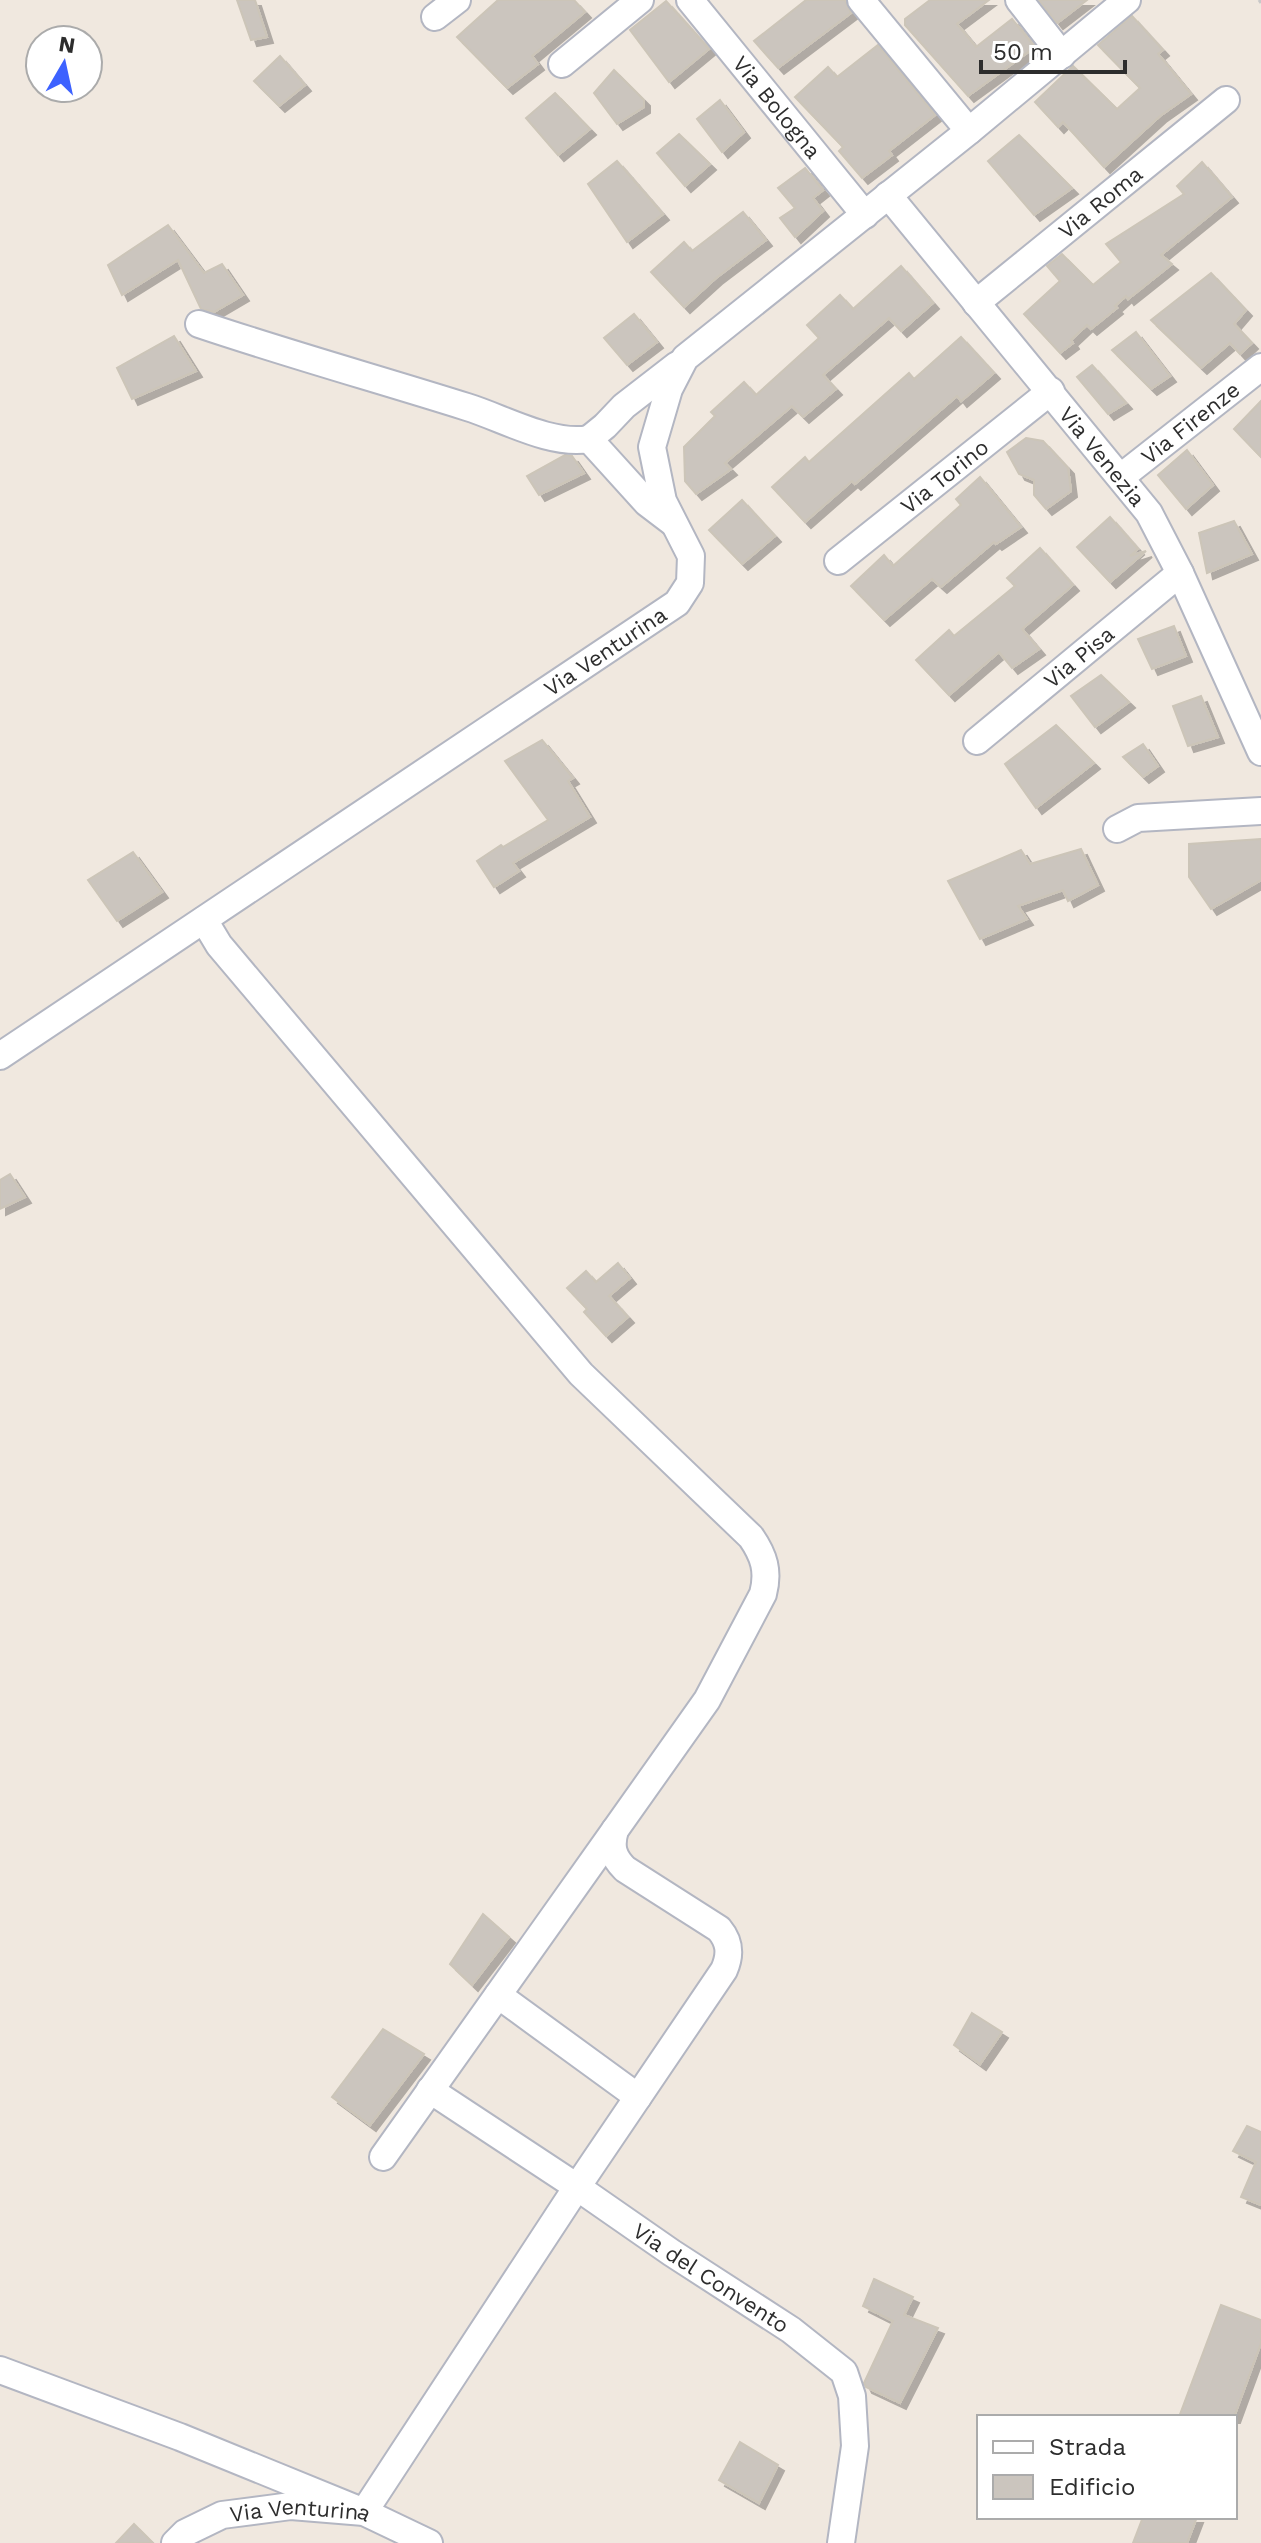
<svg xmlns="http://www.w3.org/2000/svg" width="1261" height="2543" font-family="'Work Sans',sans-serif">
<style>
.building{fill:#cbc5be;stroke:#ccc5b8;stroke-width:2;filter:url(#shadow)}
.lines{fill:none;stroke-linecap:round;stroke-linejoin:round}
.minor-casing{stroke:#b3b6c2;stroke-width:30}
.path{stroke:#c8c8c8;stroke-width:3;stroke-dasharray:6 4;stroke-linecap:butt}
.minor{stroke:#fff;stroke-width:26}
.labels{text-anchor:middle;stroke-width:8;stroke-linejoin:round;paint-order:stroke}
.street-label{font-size:22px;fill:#2d2d2d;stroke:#fff}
</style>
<defs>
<filter id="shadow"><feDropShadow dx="6" dy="6" stdDeviation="0" flood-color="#0004"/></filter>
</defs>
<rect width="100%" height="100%" fill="#f0e8df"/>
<g class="building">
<polygon points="237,0 255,0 267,37 251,40"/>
<polygon points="498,0 574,0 585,12 532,56 538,64 507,88 457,37"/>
<polygon points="806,0 845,0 851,13 778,68 754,41"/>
<polygon points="930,0 989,0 957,24 976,47 1012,19 1035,47 968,96 905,25 905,19"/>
<polygon points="1039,0 1087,0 1057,23"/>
<polygon points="666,1 709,49 669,82 630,30"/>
<polygon points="1132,16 1163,50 1158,54 1191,94 1160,116 1104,167 1063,122 1058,127 1035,102 1073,66 1117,109 1140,88 1098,45"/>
<polygon points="878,45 935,115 889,151 892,155 862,178 839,151 843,147 795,97 828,67 837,77"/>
<polygon points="280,56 305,85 279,106 254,81"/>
<polygon points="614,70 644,100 644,107 617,124 594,93"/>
<polygon points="555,93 590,129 558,155 526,118"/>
<polygon points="720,100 744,132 722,152 697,119"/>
<polygon points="679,134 710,164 685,186 657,153"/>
<polygon points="1019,135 1072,188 1034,215 988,161"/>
<polygon points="617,161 663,214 627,242 588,184"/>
<polygon points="1202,162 1232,197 1161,255 1172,264 1128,299 1126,296 1115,306 1117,308 1091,329 1087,325 1071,340 1073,343 1060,353 1024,314 1060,281 1047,266 1062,254 1093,285 1121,262 1106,244 1184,194 1177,186"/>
<polygon points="805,168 823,190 813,198 823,211 795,237 780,218 795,208 778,188"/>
<polygon points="743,212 766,240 716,278 684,307 651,272 684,242 692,251"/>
<polygon points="168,225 204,273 222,264 243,295 214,312 201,309 178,260 122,295 108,265"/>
<polygon points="901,266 933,303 901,331 889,318 823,375 836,389 803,417 792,406 725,463 731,469 696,494 685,481 684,447 715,416 711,412 744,382 756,395 819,338 807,325 840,295 853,309"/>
<polygon points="1211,273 1246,310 1234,324 1252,343 1240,354 1230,343 1201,368 1151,320"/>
<polygon points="634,314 657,342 627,365 604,338"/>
<polygon points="1136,332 1170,376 1151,389 1112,350"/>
<polygon points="174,336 196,371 132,399 117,368"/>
<polygon points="961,337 994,373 961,401 957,396 855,484 852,481 805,522 772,487 805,457 809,462 909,373 914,379"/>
<polygon points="1092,365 1126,403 1108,414 1077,377"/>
<polygon points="1261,401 1261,457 1234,429"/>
<polygon points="1026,438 1043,441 1068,468 1071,491 1046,509 1034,495 1034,480 1019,474 1007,452"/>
<polygon points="1187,450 1213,485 1186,509 1158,475"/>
<polygon points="565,455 572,456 584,473 539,495 527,476"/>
<polygon points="980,477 1021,527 996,544 994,542 941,587 932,579 884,620 851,586 884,555 893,566 961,505 956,499"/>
<polygon points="742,500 775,536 742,564 709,530"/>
<polygon points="1110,517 1138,549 1130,556 1146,551 1110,582 1077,547"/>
<polygon points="1234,521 1252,554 1207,573 1199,533"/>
<polygon points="1040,548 1073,585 1022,629 1039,649 1012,668 999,652 949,695 916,660 949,630 954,636 1015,586 1007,578"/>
<polygon points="1174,626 1186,656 1152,669 1138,639"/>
<polygon points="1101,675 1129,702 1095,727 1071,696"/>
<polygon points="1201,696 1218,737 1188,746 1173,706"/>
<polygon points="1056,725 1094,763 1036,808 1005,764"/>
<polygon points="542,740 573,778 568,781 590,817 513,863 519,871 494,887 477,861 501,845 503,847 548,820 505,761"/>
<polygon points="1143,744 1158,766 1143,777 1123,757"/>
<polygon points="1261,839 1261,880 1211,909 1189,877 1189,844"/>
<polygon points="1081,849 1098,885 1068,901 1063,890 1018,906 1027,919 980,939 948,881 1021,850 1030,864"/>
<polygon points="133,852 162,892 117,921 88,880"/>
<polygon points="10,1174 25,1197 0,1209 0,1180"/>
<polygon points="618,1263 630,1278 609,1296 628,1317 606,1336 584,1312 587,1309 567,1288 586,1271 596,1282"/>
<polygon points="483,1914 509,1937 472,1985 450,1964"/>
<polygon points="972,2013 1002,2032 980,2064 954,2045"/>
<polygon points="383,2029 424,2054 370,2125 332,2097"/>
<polygon points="1247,2126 1261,2132 1261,2205 1241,2197 1256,2162 1233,2151"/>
<polygon points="874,2279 913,2297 904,2315 938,2328 900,2403 866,2387 864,2383 893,2321 863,2306"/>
<polygon points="1221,2305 1261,2320 1261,2343 1234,2417 1179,2417"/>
<polygon points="740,2442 778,2465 759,2503 719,2480"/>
<polygon points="1143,2517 1197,2517 1187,2543 1133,2543"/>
<polygon points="134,2524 153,2543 116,2543"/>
</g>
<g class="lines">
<defs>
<g id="minor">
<path id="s1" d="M690,0L865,215"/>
<polyline points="861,0 969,131"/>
<polyline points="1019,0 1062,55"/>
<polyline points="435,17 457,0"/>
<polyline points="562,64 640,0"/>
<path id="s2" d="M888,195L1149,513L1180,573L1261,752"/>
<path id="s3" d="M976,303L1226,100"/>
<path d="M199,324C288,354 378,379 467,407C503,418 551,446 589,439"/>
<path id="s4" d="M1121,477L1261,367"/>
<polyline points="672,522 647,503 589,439 605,426 624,406 677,365"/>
<path id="s5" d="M838,561L1051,391"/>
<path id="s6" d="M977,741L1180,573"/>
<polyline points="1117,829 1138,818 1261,811"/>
<path id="s7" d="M0,1056L677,603L690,583L691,556L663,501L652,447L669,389L685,358L969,131L1127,0"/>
<polyline points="498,1995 638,2097"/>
<path id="s8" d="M430,2090L577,2187L672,2253L791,2330L844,2372L852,2396L855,2446L841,2543"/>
<polyline points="383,2157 615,1830"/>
<path d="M0,2370L180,2437L364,2512L577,2187L724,1970C731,1954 730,1942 719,1929L625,1869C613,1857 610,1847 615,1830L707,1700L763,1594C769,1571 764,1556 751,1537L581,1374L219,945L204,920"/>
<path id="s9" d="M175,2543L185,2533L222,2515L291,2506L364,2512L429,2543"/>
</g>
</defs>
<use href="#minor" class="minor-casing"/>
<polyline class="path" points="1259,0 1261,3"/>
<use href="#minor" class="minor"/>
</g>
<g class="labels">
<g class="street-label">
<text dy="8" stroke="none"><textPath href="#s1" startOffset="138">Via Bologna</textPath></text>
<text dy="8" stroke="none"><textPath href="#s3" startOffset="160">Via Roma</textPath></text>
<text dy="8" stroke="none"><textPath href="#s4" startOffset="88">Via Firenze</textPath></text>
<text dy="8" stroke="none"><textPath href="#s2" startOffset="338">Via Venezia</textPath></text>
<text dy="8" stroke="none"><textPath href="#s5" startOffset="136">Via Torino</textPath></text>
<text dy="8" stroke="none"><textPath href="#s7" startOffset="728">Via Venturina</textPath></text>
<text dy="8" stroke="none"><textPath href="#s6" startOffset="132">Via Pisa</textPath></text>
<text dy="8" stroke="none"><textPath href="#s8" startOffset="338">Via del Convento</textPath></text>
<text dy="8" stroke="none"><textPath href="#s9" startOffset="134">Via Venturina</textPath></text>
</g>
</g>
<rect x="977" y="2415" width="260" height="104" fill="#ffffff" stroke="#ababab" stroke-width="2"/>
<rect x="993" y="2441" width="40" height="12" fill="#ffffff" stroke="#ababab" stroke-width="2"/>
<text x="1049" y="2455" font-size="24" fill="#2d2d2d">Strada</text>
<rect x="993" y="2475" width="40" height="24" fill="#cbc5be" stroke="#ababab" stroke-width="2"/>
<text x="1049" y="2495" font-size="24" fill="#2d2d2d">Edificio</text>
<g transform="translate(64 64) rotate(9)"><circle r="38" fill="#ffffff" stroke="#ababab" stroke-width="2"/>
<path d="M0-6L14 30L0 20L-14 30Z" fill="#3d62ff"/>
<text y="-12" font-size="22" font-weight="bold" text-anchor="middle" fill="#2d2d2d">N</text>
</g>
<path d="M981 60v12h144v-12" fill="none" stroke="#2d2d2d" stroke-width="4"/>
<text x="993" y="60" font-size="24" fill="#2d2d2d" stroke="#ffffff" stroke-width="6" paint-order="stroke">50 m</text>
</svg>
